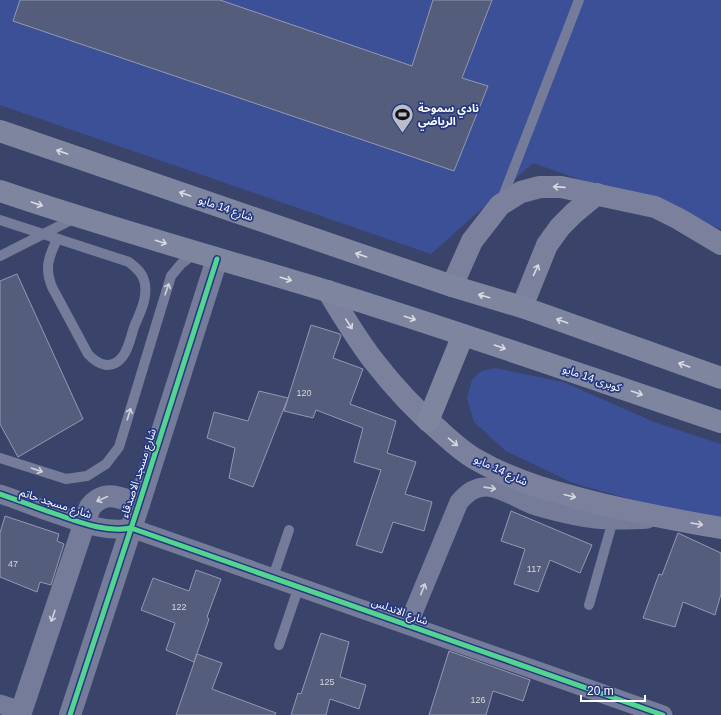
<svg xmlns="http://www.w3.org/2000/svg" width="721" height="715" font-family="Helvetica,'Noto Sans Arabic',sans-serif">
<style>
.green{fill:#3c5098}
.building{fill:#555d7c;stroke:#9399b0}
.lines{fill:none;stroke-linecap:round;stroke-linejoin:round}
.service{stroke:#757c99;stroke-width:10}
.minor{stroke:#757c99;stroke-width:19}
.tertiary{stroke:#757c99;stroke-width:22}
.secondary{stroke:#7b819d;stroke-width:22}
.primary{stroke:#7e859f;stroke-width:22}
.cycleway-casing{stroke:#253880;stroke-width:8}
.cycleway{stroke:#53d58f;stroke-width:5}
.oneway{stroke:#d8dae2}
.oneway2{stroke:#d7d9e2}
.oneway3{stroke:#cfd1db}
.labels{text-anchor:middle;stroke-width:3.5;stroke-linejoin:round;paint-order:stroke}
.number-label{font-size:9px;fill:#d4d6de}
.poi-label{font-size:11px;font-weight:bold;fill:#fff;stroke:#253880;text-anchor:start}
.street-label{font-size:11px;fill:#fff;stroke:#253880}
</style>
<rect width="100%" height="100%" fill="#3a446b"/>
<g class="green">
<polygon points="0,0 721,0 721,229 533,163 431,254 0,105"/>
<polygon points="495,368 563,382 654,422 721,444 721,518 658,507 573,483 506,451 474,422 467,398 472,380 482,371"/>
</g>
<g class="building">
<polygon points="20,0 220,0 412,66 433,0 492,0 462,78 488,86 454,171 13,21"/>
<polygon points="17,274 83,419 18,457 0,424 0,281"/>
<polygon points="311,325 340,334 341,336 333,358 363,369 350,404 396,421 387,453 416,462 405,494 432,502 424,531 393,522 382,553 356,545 381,470 354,462 363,428 316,410 313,418 284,411"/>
<polygon points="259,391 288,398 253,487 229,478 235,448 207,438 214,412 248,421"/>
<polygon points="511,511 592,545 580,573 550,560 538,592 514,584 525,549 501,541"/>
<polygon points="5,516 59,534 57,541 64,544 51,585 40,582 37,592 0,577 0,533"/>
<polygon points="678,533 721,553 721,594 715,615 683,602 675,627 643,618 659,574 662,575"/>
<polygon points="196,570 221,579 207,617 209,619 194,662 166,650 175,623 141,610 153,578 189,591"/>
<polygon points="321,633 349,642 340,677 366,685 359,709 330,699 326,715 291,715 298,693 301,694"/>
<polygon points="449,651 530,680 523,701 493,691 486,715 429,715"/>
<polygon points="197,654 222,663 212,689 276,713 275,715 176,715"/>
</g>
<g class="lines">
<g class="service">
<polyline points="502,199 579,0"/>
<path d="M0,220L129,262C135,267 142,272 144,280C149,296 140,313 134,327C131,336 129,348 123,356C112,371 98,365 88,354L52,287C44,267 49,257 57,239"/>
<polyline points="0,256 75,218"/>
<polyline points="0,458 66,479 87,476 106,464 119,447 171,276 181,264 195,253"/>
<polyline points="273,577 289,530"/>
<polyline points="589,605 613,520"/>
<polyline points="279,645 299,586"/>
</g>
<g class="minor">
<path d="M0,494C18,500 35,507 53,513C77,521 104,533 131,528L663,715"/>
<path d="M408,625L459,502C467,493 475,486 488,487C505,489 520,501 536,506C561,513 588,520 614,520C625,520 637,520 648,519"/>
<polyline points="0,704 21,711"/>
</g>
<g class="tertiary">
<path d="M20,715L90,507C105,489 120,498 139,504"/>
<polyline points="70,715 139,504 217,259"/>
</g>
<g class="secondary">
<polyline points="452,286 472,241 500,205 521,192 540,187 561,187 655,207 679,219 721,244"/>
<path d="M328,291C342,314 356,338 373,360C393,386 416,411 441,432C452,442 464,453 477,460C517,483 561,494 605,505C644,514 681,521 721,528"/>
<polyline points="522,307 547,245 560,227 574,213 597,194"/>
</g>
<g class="primary">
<polyline points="0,131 452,286 522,307 721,378"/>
<path d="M0,191C108,228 218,258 327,291C460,332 590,378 721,422"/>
<polyline points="428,421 463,335"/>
</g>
<defs>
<g id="cycleway">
<path d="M0,494C18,500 35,507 53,513C77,521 104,533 131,528L663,715"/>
<polyline points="70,715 139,504 217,259"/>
</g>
</defs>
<use href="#cycleway" class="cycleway-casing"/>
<use href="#cycleway" class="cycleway"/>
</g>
<defs><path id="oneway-shaft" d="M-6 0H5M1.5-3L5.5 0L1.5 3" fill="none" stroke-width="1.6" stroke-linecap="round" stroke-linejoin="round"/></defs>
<g class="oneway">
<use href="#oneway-shaft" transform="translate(62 152) rotate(-161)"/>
<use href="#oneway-shaft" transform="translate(185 194) rotate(-161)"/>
<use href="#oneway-shaft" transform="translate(37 204) rotate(19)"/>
<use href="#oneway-shaft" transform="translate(161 242) rotate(17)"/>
<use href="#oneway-shaft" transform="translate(361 255) rotate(-161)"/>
<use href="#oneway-shaft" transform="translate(286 279) rotate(16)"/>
<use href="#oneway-shaft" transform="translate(484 296) rotate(-164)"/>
<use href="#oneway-shaft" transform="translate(410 318) rotate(18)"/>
<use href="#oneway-shaft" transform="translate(562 321) rotate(-160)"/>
<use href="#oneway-shaft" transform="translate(500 347) rotate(19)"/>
<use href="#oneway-shaft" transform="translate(684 365) rotate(-160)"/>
<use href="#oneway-shaft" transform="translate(637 393) rotate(19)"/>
</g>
<g class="oneway2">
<use href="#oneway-shaft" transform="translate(559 187) rotate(-176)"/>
<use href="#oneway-shaft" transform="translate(536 270) rotate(-65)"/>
<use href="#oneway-shaft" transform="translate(349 324) rotate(57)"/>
<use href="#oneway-shaft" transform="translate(453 442) rotate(40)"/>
<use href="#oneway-shaft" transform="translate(570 496) rotate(14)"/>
<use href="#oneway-shaft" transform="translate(697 524) rotate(9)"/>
</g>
<g class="oneway3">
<use href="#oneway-shaft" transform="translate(167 289) rotate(-71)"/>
<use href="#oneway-shaft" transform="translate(129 414) rotate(-73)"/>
<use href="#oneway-shaft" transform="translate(37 470) rotate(19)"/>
<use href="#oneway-shaft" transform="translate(490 488) rotate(8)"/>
<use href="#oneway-shaft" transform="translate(102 499) rotate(156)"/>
<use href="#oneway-shaft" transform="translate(423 589) rotate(-68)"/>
<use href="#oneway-shaft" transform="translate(53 616) rotate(109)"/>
</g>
<defs>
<symbol id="stadium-pin" viewBox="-11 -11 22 30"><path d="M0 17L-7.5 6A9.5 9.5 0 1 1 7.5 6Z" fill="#babecb" stroke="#253880"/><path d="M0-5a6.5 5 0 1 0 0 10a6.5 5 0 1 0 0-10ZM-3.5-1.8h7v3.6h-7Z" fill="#111"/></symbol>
</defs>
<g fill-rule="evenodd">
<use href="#stadium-pin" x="390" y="102" width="25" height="34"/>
</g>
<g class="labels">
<g class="number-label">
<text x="304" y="396">120</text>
<text x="13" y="567">47</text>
<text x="534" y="572">117</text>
<text x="179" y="610">122</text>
<text x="327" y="685">125</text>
<text x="478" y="703">126</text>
</g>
<g class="poi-label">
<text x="418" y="112">نادي سموحة<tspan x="418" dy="13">الرياضي</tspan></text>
</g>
<g class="street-label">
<text transform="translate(226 208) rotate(19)" y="4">شارع 14 مايو</text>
<text transform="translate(592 378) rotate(19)" y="4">كوبرى 14 مايو</text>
<text transform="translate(501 470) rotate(25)" y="4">شارع 14 مايو</text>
<text transform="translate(138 473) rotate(-72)" y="4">شارع مسجد الاصدقاء</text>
<text transform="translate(56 503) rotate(18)" y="4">شارع مسجد حاتم</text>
<text transform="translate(400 611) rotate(20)" y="4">شارع الاندلس</text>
</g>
</g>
<path d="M581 695v6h64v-6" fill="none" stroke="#ffffff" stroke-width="2"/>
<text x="587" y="695" font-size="12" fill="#ffffff" stroke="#253880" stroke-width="3" paint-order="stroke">20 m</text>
</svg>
